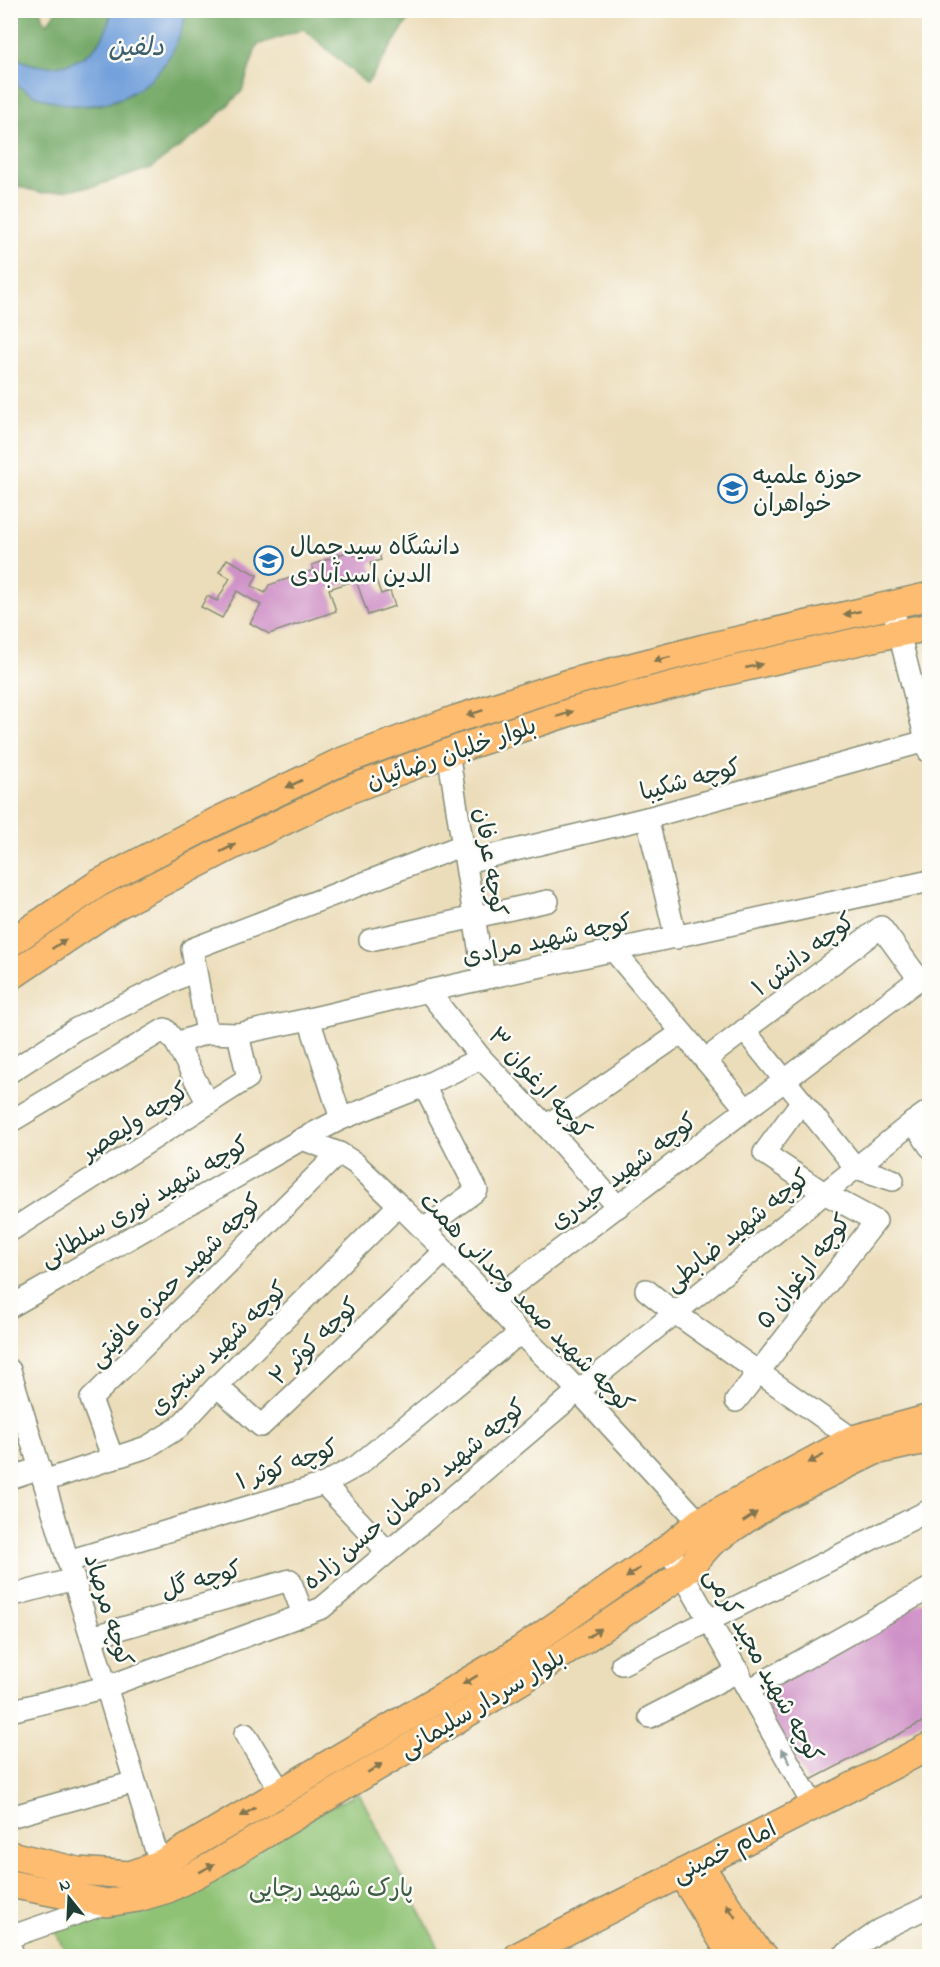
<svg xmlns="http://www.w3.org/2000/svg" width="940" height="1967" font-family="'Indie Flower','Playpen Sans Arabic',sans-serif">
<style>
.green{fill:#8fc274;stroke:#578054;stroke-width:1.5}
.forest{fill:#73a866;stroke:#49724d;stroke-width:1.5}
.water{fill:#73a1db;stroke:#496f88;stroke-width:1.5}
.building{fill:#cf91c7}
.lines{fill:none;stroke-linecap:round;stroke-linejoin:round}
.minor-casing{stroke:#868d77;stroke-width:24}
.major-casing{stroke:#868d77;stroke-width:30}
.minor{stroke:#fff;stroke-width:21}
.major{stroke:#fdbc6f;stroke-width:27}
.oneway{fill:#83764f}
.oneway2{fill:#8f9e9a}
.labels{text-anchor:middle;stroke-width:5;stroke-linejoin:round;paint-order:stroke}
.poi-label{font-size:24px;fill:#1f3d34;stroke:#fdfcf7;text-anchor:start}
.street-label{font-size:24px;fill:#1f3d34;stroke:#fdfcf7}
.park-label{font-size:24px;fill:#3b5e44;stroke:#fdfcf7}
.water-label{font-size:26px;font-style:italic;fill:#3c606e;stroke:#fdfcf7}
</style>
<rect width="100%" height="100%" fill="#fdfcf7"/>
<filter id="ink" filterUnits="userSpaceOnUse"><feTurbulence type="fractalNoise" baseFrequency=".0167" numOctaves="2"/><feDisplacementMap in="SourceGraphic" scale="12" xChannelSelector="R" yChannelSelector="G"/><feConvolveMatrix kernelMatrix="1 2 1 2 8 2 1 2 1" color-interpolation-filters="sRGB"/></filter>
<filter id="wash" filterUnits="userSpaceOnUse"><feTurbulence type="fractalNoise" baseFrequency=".008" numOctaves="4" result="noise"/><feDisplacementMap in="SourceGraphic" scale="24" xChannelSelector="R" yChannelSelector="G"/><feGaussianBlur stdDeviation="1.35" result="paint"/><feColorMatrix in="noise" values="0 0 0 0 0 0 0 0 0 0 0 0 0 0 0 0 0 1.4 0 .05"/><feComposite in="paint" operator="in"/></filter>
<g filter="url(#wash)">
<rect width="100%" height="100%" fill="#ecddba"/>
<polygon class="green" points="359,1793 443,1956 67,1956 48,1916 117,1911"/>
<g class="forest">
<path d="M10,11H41L42,18L47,24L56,11H112C109,21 107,32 100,41C79,70 39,73 11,55Z"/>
<path d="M187,11H412V14L367,84L304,29L257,45L242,91L204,129L151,168L95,186L43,193L11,185V81C88,134 165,99 187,11Z"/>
</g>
<path class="water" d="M112,11H143L151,15L159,14L162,11H187C183,25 179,40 171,54C135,113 64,120 11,81V55C39,73 79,70 100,41C107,32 109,21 112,11Z"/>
<g id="blocks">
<g class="building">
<polygon points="377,547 381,560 370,563 381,594 390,591 395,606 368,615 356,580 329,589 336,611 269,634 250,623 261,605 237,591 222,618 201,607 207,596 217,601 230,578 219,572 227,559 257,575 252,586 265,593 269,585 314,570 312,565 352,550 354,555"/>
<polygon points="930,1597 930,1718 807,1782 758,1692"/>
</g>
</g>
</g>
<g filter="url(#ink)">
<use href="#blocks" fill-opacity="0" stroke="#868d77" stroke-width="1.5"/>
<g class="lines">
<defs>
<g id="minor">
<polyline points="892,605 929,752"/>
<polyline points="448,752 484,979"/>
<polyline points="647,818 676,938"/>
<polyline points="466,862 647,818 926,741"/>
<polyline points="370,940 548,901"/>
<polyline points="614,951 746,1109"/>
<polyline points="428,991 481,1058 546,1126 618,1207"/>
<polyline points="309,1019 341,1119"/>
<polyline points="744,1030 856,1168 893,1180"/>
<polyline points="207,1033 192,949 463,845"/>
<polyline points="176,1043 207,1033 238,1034 309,1019 428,991 930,881"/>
<polyline points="10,1072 76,1029 195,970"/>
<polyline points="10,1122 165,1029 176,1043 208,1104"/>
<polyline points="913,1122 930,1147"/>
<polyline points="546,1126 681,1033"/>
<polyline points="302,1139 339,1153 355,1163 399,1205 445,1251 520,1333 566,1378 699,1522"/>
<polyline points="424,1229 477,1190 424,1086"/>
<polyline points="10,1231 248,1078 238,1034"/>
<polyline points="646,1290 675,1313 853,1439"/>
<polyline points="491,1302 919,979 881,927 705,1060"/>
<polyline points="10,1307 302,1139 341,1119 424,1086 481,1058"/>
<polyline points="10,1370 160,1864"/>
<polyline points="217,1386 261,1426 445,1251"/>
<polyline points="736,1401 876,1221 824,1193 764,1153 802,1101"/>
<polyline points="113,1459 91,1399 339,1153"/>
<polyline points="10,1478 40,1468"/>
<polyline points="44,1481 147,1447 178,1428 217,1386 399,1205"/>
<polyline points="324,1484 388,1552"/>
<polyline points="668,1548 814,1807"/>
<polyline points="68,1561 324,1484 357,1466 520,1333"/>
<polyline points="10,1596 74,1579"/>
<polyline points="91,1637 290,1580 303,1614"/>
<polyline points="622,1664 930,1510"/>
<polyline points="749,1690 930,1588"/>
<polyline points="10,1711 106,1687 322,1608 578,1391 913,1122 930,1110"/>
<polyline points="650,1717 739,1671"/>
<polyline points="245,1734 281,1792"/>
<polyline points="10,1817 135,1782"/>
<polyline points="10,1937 107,1903"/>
<polyline points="10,1947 14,1956"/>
<polyline points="843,1956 880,1930 930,1906"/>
</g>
<g id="major">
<polyline points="10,943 99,883 217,821 340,762 456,719 569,683 704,648 930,596"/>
<polyline points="10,977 112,908 230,847 351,789 466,746 577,710 711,675 882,636 930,627"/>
<polyline points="10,1855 78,1871 130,1875 160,1864 519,1651 668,1548 699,1522 853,1439 930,1418"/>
<polyline points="699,1864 759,1953 764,1956"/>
<polyline points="681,1873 732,1956"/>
<polyline points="10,1884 107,1903 138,1898 168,1889 210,1867 534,1673 684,1573 712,1542 773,1501 875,1451 930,1439"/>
<path d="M518,1956C655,1886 793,1818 930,1746"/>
</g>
</defs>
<use href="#minor" class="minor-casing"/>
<use href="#major" class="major-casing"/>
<use href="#minor" class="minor"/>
<use href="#major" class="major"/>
</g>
<defs><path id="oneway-solid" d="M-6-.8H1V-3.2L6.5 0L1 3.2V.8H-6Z" transform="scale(1.5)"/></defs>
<g class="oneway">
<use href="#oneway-solid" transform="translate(852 613) rotate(167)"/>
<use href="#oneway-solid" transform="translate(662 659) rotate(166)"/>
<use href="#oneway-solid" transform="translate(754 666) rotate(-13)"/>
<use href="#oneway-solid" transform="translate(475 713) rotate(162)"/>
<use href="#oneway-solid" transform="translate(565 714) rotate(-18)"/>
<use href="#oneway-solid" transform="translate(294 784) rotate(155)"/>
<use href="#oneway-solid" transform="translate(228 848) rotate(-27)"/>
<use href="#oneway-solid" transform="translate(59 944) rotate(-34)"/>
<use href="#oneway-solid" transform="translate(816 1459) rotate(152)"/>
<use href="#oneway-solid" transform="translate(750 1517) rotate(-34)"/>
<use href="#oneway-solid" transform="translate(633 1573) rotate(145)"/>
<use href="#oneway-solid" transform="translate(594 1633) rotate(-34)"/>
<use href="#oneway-solid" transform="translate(470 1680) rotate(149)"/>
<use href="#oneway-solid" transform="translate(375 1768) rotate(-31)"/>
<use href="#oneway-solid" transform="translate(248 1812) rotate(149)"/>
<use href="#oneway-solid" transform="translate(207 1868) rotate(-29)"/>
<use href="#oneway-solid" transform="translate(731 1911) rotate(-124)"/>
</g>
<use class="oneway2" href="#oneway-solid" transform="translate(786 1756) rotate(-119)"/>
</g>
<defs>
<symbol id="university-ring" viewBox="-11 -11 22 22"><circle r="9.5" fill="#fdfcf7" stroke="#1f6fb2" stroke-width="1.5"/><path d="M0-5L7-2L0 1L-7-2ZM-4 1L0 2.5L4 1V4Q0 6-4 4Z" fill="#1f6fb2"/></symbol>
</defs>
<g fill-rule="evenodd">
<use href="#university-ring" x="716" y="472" width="33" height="33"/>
<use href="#university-ring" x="252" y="544" width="33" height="33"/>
</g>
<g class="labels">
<g class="poi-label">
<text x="753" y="483">حوزه علمیه<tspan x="753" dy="28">خواهران</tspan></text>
<text x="290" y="554">دانشگاه سیدجمال<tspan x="290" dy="28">الدین اسدآبادی</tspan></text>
</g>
<g class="street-label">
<text transform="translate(451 753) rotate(-19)" y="8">بلوار خلبان رضائیان</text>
<text transform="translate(690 779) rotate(-15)" y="8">کوچه شکیبا</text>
<text transform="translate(491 862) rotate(81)" y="8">کوچه عرفان</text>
<text transform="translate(547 939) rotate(-12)" y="8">کوچه شهید مرادی</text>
<text transform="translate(803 954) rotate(-37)" y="8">کوچه دانش ۱</text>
<text transform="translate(540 1083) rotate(48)" y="8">کوچه ارغوان ۳</text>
<text transform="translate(135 1121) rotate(-33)" y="8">کوچه ولیعصر</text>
<text transform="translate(623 1171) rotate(-37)" y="8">کوچه شهید حیدری</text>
<text transform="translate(144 1201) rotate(-30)" y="8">کوچه شهید نوری سلطانی</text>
<text transform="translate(737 1230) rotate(-39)" y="8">کوچه شهید ضابطی</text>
<text transform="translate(803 1271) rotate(-52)" y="8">کوچه ارغوان ۵</text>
<text transform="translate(175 1280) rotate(-45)" y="8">کوچه شهید حمزه عافیتی</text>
<text transform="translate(527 1302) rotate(46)" y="8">کوچه شهید صمد وجدانی همت</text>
<text transform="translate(314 1341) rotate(-44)" y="8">کوچه کوثر ۲</text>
<text transform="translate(218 1348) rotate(-44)" y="8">کوچه شهید سنجری</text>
<text transform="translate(287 1464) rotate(-20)" y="8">کوچه کوثر ۱</text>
<text transform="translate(414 1494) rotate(-40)" y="8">کوچه شهید رمضان حسن زاده</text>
<text transform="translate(201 1579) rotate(-16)" y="8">کوچه گل</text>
<text transform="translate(109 1610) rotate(73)" y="8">کوچه مرصاد</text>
<text transform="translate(764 1665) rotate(61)" y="8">کوچه شهید مجید کرمی</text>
<text transform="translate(482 1703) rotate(-31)" y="8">بلوار سردار سلیمانی</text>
<text transform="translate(724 1851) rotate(-26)" y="8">امام خمینی</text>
</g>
<g class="park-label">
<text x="331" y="1896">پارک شهید رجایی</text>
</g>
<g class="water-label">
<text x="136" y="55">دلفین</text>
</g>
</g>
<rect width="940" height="1967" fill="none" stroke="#fdfcf7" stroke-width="36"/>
<g transform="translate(69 1898) rotate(342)" stroke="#fdfcf7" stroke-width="4.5" paint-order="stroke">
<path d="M0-4.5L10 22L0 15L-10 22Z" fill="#1f3d34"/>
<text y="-9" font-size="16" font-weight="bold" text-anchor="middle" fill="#1f3d34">N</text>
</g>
</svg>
